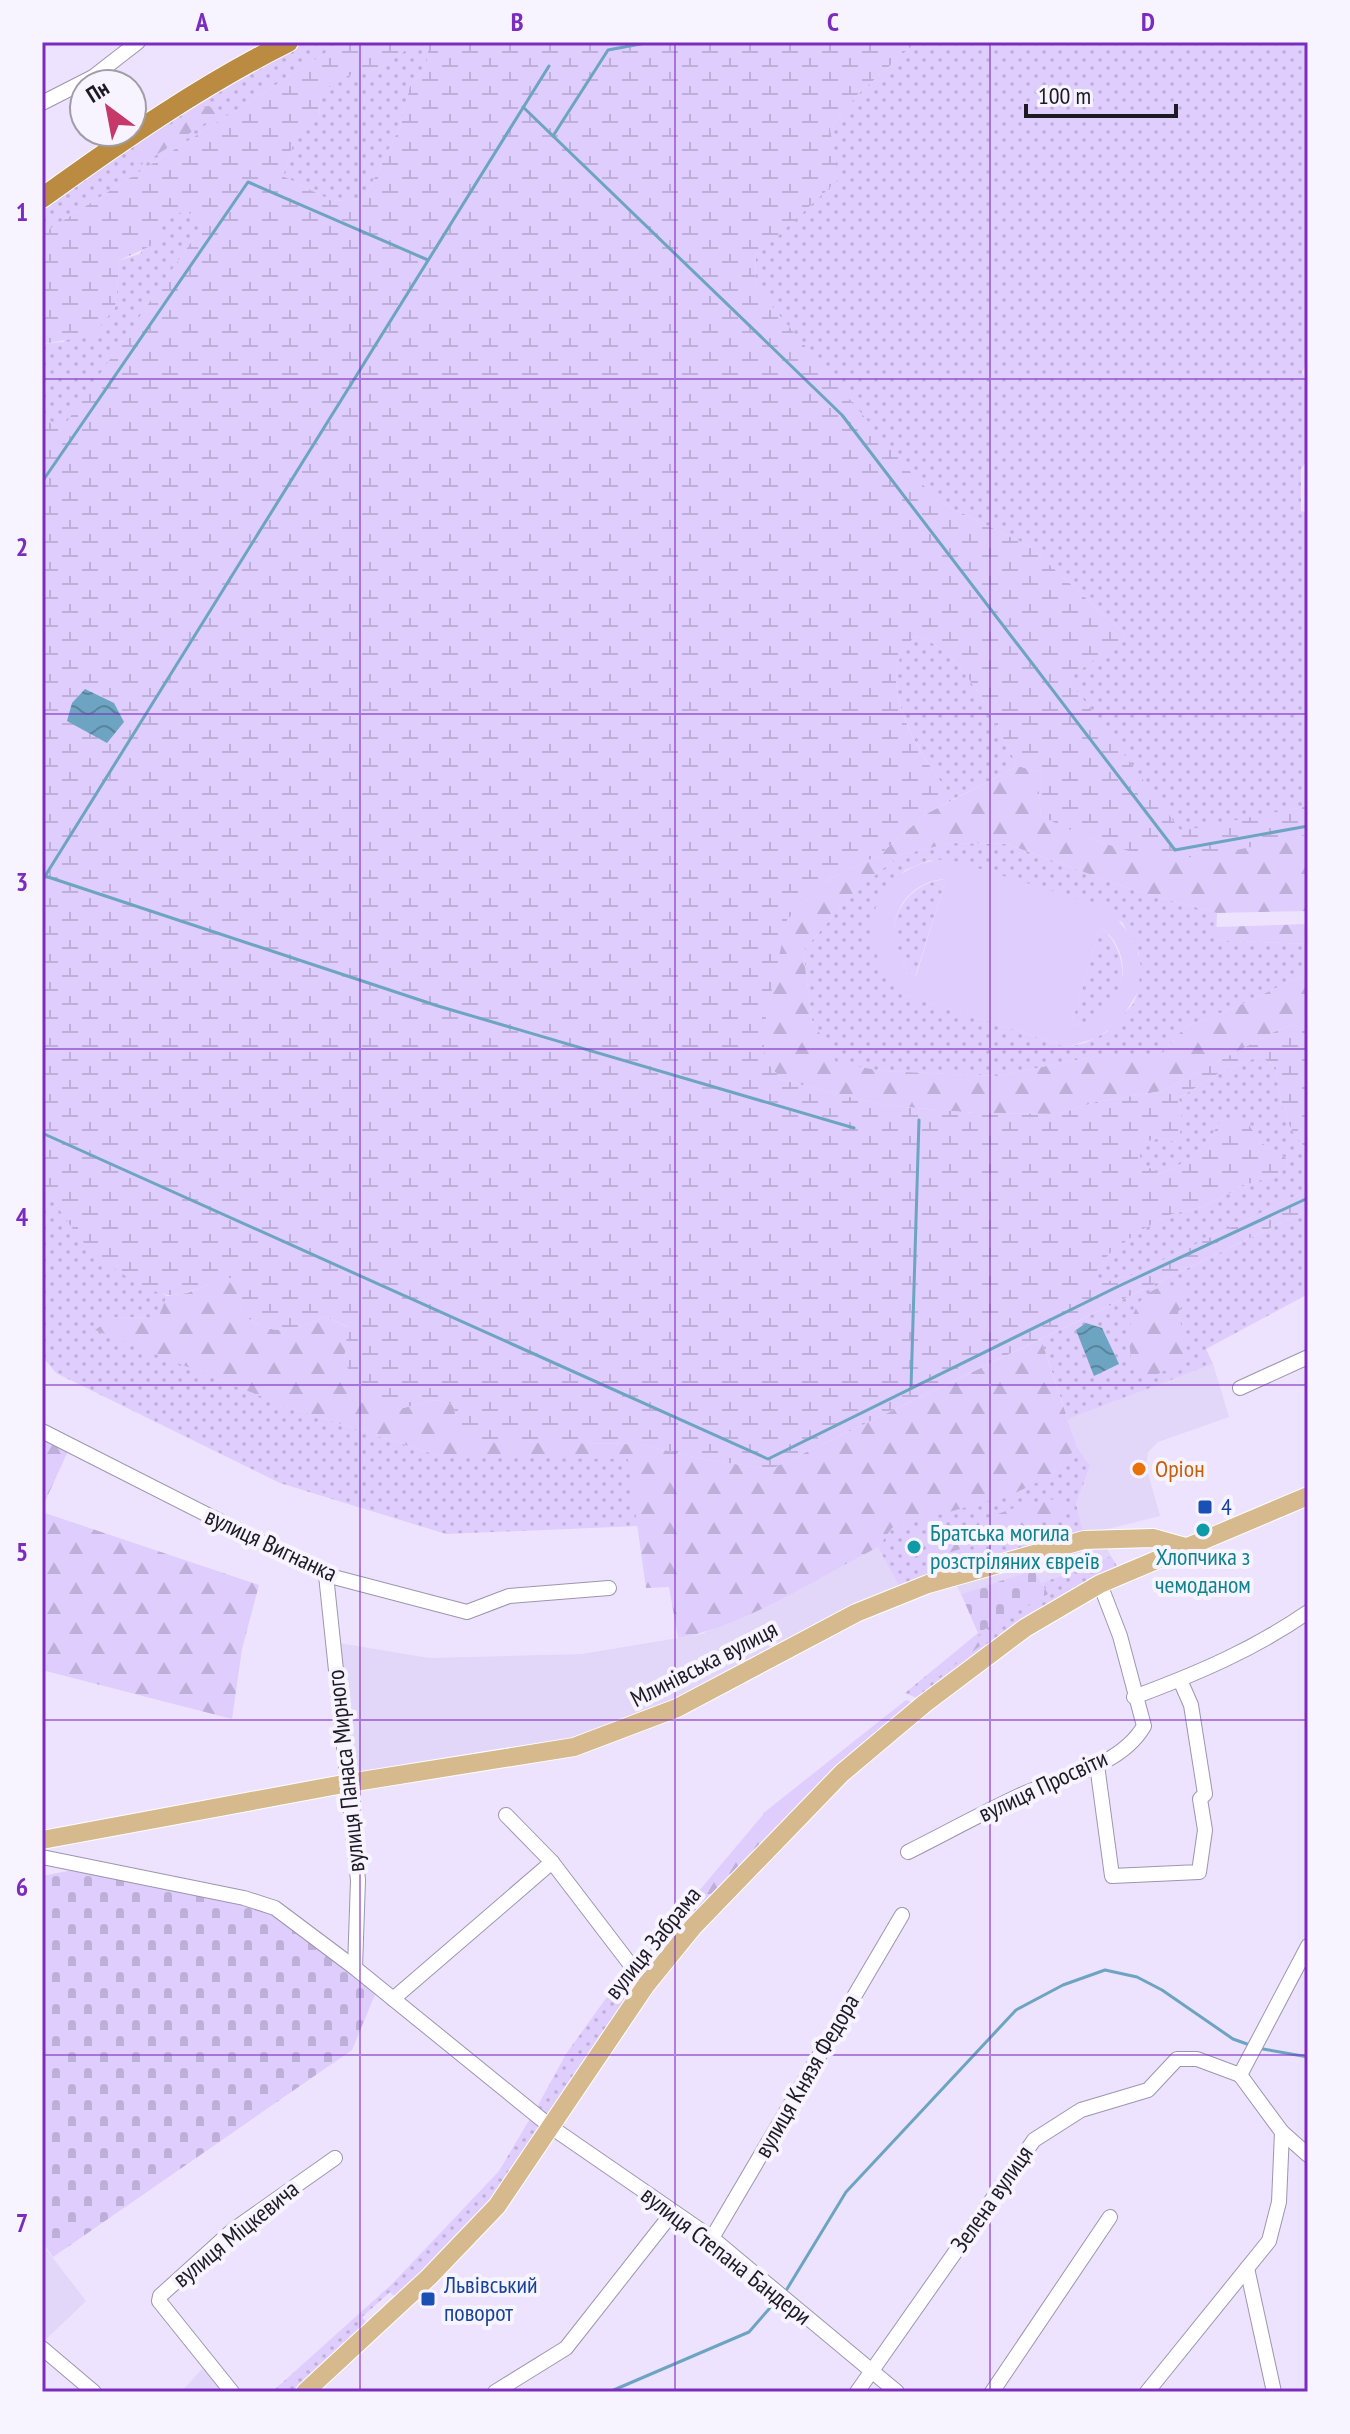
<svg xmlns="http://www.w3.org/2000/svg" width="1350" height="2434" font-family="'PT Sans Narrow',sans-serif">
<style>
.built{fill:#e2d6f9}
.grass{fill:url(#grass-dots);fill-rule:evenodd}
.forest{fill:url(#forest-firs)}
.wetland{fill:url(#wetland-marsh);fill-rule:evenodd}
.cemetery{fill:url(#cemetery-stones)}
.pitch{fill:#decdfd;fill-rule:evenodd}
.water{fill:url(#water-waves)}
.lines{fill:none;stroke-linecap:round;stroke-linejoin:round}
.stream{stroke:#6ca4c1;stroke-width:3}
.minor-casing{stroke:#9d95ae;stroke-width:16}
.major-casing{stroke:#fff;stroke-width:20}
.highway-casing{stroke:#fff;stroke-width:22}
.minor{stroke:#fff;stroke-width:14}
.major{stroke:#d6b98d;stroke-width:18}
.highway{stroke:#ba8b41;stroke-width:20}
.grid{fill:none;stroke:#7b2cbf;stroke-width:2;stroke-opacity:0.55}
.food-dot{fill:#e8710a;stroke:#f7f4ff;stroke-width:3}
.transit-dot{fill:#1a4fb4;stroke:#f7f4ff;stroke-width:3}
.culture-dot{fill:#0f9aa8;stroke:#f7f4ff;stroke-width:3}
.labels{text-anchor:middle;stroke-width:8;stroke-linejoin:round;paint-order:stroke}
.food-label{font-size:24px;fill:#c56008;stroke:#f7f4ff;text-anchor:start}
.transit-label{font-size:24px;fill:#164399;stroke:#f7f4ff;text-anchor:start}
.culture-label{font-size:24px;fill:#0d838f;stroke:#f7f4ff;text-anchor:start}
.street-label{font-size:24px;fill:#1e1a24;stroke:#f7f4ff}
.neatline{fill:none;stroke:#7b2cbf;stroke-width:3}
.grid-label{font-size:26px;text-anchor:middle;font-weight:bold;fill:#7b2cbf}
</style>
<defs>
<pattern id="grass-dots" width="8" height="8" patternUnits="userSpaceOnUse" patternTransform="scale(2)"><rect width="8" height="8" fill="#decdfd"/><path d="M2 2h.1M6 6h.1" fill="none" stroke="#beafd9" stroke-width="1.8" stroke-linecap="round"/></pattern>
<pattern id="forest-firs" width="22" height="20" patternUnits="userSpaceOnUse" patternTransform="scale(2)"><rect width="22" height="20" fill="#decdfd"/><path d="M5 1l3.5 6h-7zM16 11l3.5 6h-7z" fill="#beafd9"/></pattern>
<pattern id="wetland-marsh" width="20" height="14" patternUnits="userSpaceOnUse" patternTransform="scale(2)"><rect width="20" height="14" fill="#decdfd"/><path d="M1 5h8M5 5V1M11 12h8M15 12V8" fill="none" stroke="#beafd9"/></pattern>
<pattern id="cemetery-stones" width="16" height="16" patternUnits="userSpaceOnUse" patternTransform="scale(2)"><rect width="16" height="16" fill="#decdfd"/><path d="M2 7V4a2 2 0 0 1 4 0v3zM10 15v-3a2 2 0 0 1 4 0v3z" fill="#beafd9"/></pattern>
<pattern id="water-waves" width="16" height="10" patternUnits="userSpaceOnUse" patternTransform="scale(2)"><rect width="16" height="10" fill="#6ca4c1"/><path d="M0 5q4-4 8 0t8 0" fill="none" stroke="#58859d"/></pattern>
</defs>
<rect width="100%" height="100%" fill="#ede3ff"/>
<g class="built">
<polygon points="1213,1364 1229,1417 1158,1442 1148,1452 1146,1467 1160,1516 1084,1535 1076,1504 1090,1466 1077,1447 1068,1419"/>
<polygon points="1104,1543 1111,1556 1042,1583 1034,1570 961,1594 954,1581"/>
<polygon points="878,1547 901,1590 675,1704 573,1742 353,1777 339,1643 429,1658 582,1654 702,1634"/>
<polygon points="42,2244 86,2301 42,2343"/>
<polygon points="206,2365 228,2392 181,2392"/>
</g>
<g class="grass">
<path d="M306,42H350L335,47L42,234V208C127,147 212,89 306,42Z"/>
<polygon points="916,42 1308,42 1308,358 1302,373 1308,386 1308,461 1301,468 1301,511 1308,513 1308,806 1181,832 1068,679 1126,635 1029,546 941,503 912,475 755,286 756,256 787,223 830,129 856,96"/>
<polygon points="413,45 428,51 427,67 410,86 400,127 364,199 332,201 283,176 296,134 319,118 321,92 347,75 380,68"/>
<polygon points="175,212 196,214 203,225 66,424 57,427 42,418 42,344 63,342 115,308 120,260 140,254 161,219"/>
<path d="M916,636C965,650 995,724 1018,766L954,799C925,763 865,676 916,636Z"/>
<path d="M951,843L1007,844L1133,890L1217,913L1216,940L1308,944V973L1234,1008L1186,1026L1161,1055H1101L998,1076L881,1071L836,1063L812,1020L803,951L853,893L900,855ZM930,860L1122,922L1139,954L1138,992L1133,1004L1107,1032L1085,1043L1067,1047L907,995L880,898L905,870Z"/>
<path d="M946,879L915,977C876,943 894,885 946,879Z"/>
<path d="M1101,927C1139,962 1124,1020 1071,1025Z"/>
<path d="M1260,1056L1276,1067C1279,1100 1284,1127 1308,1150V1190L1130,1276L1107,1281L1092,1276L1109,1254L1141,1230L1172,1214L1202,1207L1245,1185L1280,1174L1290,1161L1222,1118C1204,1150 1195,1158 1161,1174L1140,1163V1143L1161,1138L1177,1142L1182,1123L1179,1098L1217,1074Z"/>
<polygon points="42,1196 50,1197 92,1251 133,1280 167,1296 158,1318 114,1317 96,1330 288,1407 443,1457 628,1458 639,1526 446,1534 280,1483 56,1373 42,1356"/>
<polygon points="1308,1210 1308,1294 1206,1349 1213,1364 1068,1419 1041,1339"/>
<polygon points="1077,1447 1090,1466 1076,1504 1084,1535 901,1590 878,1547 892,1528 1051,1476"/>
<polygon points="1111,1556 1118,1568 919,1699 905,1693 978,1633 1047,1594 1042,1583"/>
<polygon points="627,1969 639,1982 548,2118 536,2109 566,2054"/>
<polygon points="531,2117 543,2126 492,2202 396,2298 390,2292 362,2317 368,2324 300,2387 294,2392 272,2392 392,2284 499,2171"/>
</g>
<g class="forest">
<polygon points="209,106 219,114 141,165 137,153 145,140 200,107"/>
<polygon points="1018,766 1043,773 1039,792 1041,816 1100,842 1180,858 1308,835 1308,911 1217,913 1133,890 1007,844 951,843 900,855 853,893 803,951 812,1020 836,1062 881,1071 998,1076 1101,1055 1161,1055 1186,1026 1234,1008 1308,973 1308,1018 1272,1033 1162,1091 1096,1102 1059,1114 975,1113 882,1105 782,1080 764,1059 763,1026 786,921 822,883 879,855 926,814"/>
<polygon points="1308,924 1308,944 1215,940 1216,927"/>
<path d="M227,1277H244L241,1313C275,1340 289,1329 327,1317L349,1328L344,1360L395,1410L435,1400L453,1404L458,1425L507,1442L638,1444L713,1461L771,1469L1041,1339L1077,1447L1051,1476L1013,1494L892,1528L878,1547C819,1577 741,1628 678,1638L669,1587L646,1588L628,1459L443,1457L288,1407L95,1330L114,1317L158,1318L167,1296L187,1293Z"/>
<path d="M1183,1284L1187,1298L1178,1312L1189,1358L1154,1376L1134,1371C1127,1345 1125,1307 1152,1291C1160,1286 1173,1286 1183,1284Z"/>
<polygon points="42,1436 69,1449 42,1508"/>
<polygon points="1061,1498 1067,1509 1065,1515 939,1556 931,1546 941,1535 1025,1504"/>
<polygon points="42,1512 259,1585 242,1649 232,1719 42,1670"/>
<polygon points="989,1632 991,1638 918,1692 915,1688 980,1635"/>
<path d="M906,1700L914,1703C815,1787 725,1876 644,1977L635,1967L766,1811Z"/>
</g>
<path class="wetland" d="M350,42H916L856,96L830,129L839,179L756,256L755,286L912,474L941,503L1029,546L1127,636L1068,679L1181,831L1308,806V835C1267,842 1223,856 1181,858C1137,860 1080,835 1041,816L1039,792L1043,773L1018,766C995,724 965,650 916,636C865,677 925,763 954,799L926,814L879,855L822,883L787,920L764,1026V1059L782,1080L882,1105L975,1113L1059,1114L1096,1102L1162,1091L1272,1033L1308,1018V1150C1284,1127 1279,1100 1276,1067L1260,1056L1217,1074L1179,1098L1182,1123L1178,1142L1161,1138L1140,1143V1163L1161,1174C1195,1158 1204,1150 1222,1118L1245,1119L1260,1142L1290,1161L1280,1174L1245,1185L1202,1207L1172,1214L1141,1230L1109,1254L1093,1276L1108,1281L1130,1276L1308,1190V1210L771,1469L713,1461L638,1444L472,1442L458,1426L453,1404L435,1400L395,1410L361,1396L344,1360L348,1327L327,1317C289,1329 276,1340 241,1313L243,1277C217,1276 197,1293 172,1295C154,1297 105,1264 92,1251C76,1236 63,1214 50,1197L42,1196V418L57,427L66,423L203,225L195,214L175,212L162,219L159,242L120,260L115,308L92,336L42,344V234L335,47ZM413,45L428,51L427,67L410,86L400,127L364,199L332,201L283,176L296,134L319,119L321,92L347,76L380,68Z"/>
<g class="cemetery">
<polygon points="1034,1570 1048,1594 978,1633 961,1594"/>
<polygon points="73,1870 242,1903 273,1913 376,1992 352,2050 53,2257 42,2242 42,1876"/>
</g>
<path class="pitch" d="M948,859L1108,908L1135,941L1141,966L1138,992L1118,1024L1096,1038L1067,1047L907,995C846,947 869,863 948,859ZM946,879L916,976L915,977C877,944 893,882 946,879ZM1101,927C1142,959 1121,1020 1071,1025Z"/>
<g class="water">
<polygon points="85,689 114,703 124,722 107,743 67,721 72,703"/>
<polygon points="1086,1323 1102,1328 1119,1364 1094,1376 1076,1330"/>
</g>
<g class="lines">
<g class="stream">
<polyline points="523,107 842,415 1175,850 1308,826"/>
<polyline points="553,136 608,50 651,42"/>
<polyline points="42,482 248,182 428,260"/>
<polyline points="45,876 438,1006 854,1128"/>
<polyline points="42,881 549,66"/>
<polyline points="42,1133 768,1459 1119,1286 1308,1198"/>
<polyline points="911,1388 919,1120"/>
<polyline points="1263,2049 1308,2057"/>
<polyline points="787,2289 846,2192 1016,2010 1063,1985 1105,1970 1137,1977 1162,1990 1233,2039 1247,2044"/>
<polyline points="609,2392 749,2332 776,2301"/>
</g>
<defs>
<g id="minor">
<polyline points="42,103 93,77 138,42"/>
<polyline points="1240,1388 1308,1357"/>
<polyline points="42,1431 326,1575 467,1612 509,1596 609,1588"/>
<polyline points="326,1575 358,1880 355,1968"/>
<path d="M1134,1697C1196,1674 1253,1650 1308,1612"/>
<polyline points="1097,1765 1112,1876 1199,1872 1205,1830 1200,1799 1205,1794 1191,1705 1180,1680"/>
<polyline points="506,1815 552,1862 646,1985"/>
<path d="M908,1852C946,1833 984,1812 1023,1794C1063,1777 1121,1766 1144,1726L1120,1636L1100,1584"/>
<polyline points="42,1857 244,1898 275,1908 355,1968 551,2127 712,2238 897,2392"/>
<polyline points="393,1999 552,1862"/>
<polyline points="1240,2075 1308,1946"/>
<polyline points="1240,2075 1282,2132 1308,2155"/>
<polyline points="712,2238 902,1915"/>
<polyline points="1247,2268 1274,2392"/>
<polyline points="42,2348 94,2392"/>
<polyline points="232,2392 159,2301 160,2296 233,2230 335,2158"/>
<polyline points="495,2392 566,2348 673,2212"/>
<polyline points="857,2392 1034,2140 1081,2110 1148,2090 1177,2059 1197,2059 1240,2075"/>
<polyline points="992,2392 1110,2217"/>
<polyline points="1147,2392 1269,2241 1279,2202 1282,2132"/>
</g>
<g id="major">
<polyline points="42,1840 349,1783 574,1747 677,1708 856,1613 928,1584 1084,1540 1153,1538 1185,1547"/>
<polyline points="305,2392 429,2277 497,2206 646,1985 693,1927 842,1773 924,1704 1025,1628 1100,1584 1308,1496"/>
</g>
<path id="highway" d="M42,198C121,141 200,86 288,42"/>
</defs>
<use href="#minor" class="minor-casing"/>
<use href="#major" class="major-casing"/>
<use href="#highway" class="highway-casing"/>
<use href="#minor" class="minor"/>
<use href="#major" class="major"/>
<use href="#highway" class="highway"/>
</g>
<path class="grid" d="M360,42V2392M675,42V2392M990,42V2392M42,379H1308M42,714H1308M42,1049H1308M42,1385H1308M42,1720H1308M42,2055H1308"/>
<circle class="food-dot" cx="1139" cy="1469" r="8"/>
<g class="transit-dot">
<rect x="1197" y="1499" width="16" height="16" rx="4"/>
<rect x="420" y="2291" width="16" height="16" rx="4"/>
</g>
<g class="culture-dot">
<circle cx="1203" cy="1530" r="8"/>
<circle cx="914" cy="1547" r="8"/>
</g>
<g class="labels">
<g class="food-label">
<text x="1155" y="1477">Оріон</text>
</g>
<g class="transit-label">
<text x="1221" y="1515">4</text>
<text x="444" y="2293">Львівський<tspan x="444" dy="28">поворот</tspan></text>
</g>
<g class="culture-label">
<text x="930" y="1541">Братська могила<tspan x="930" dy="28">розстріляних євреїв</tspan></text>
<text x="1203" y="1565" text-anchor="middle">Хлопчика з<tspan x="1203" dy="28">чемоданом</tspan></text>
</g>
<g class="street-label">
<text transform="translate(271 1545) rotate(25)" y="8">вулиця Вигнанка</text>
<text transform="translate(704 1664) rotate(-27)" y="8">Млинівська вулиця</text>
<text transform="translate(346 1771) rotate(-96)" y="8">вулиця Панаса Мирного</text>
<text transform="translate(1043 1786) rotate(-25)" y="8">вулиця Просвіти</text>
<text transform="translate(653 1943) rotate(-51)" y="8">вулиця Забрама</text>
<text transform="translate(807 2076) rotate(-60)" y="8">вулиця Князя Федора</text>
<text transform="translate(992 2199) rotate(-55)" y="8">Зелена вулиця</text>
<text transform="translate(236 2234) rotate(-39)" y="8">вулиця Міцкевича</text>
<text transform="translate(726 2256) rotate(38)" y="8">вулиця Степана Бандери</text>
</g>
</g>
<rect width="1350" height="2434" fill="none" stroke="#f7f4ff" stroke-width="88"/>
<g transform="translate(108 108) rotate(328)"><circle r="38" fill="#f7f4ff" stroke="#a09da7" stroke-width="2"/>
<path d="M0-6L14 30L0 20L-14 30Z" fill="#c53867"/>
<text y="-12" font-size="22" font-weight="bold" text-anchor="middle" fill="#1e1a24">Пн</text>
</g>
<path d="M1026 104v12h150v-12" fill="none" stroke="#1e1a24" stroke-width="4"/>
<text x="1038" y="104" font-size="24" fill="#1e1a24" stroke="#f7f4ff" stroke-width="6" paint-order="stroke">100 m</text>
<rect x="44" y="44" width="1262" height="2346" class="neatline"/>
<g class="grid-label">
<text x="202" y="31">A</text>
<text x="517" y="31">B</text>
<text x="833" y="31">C</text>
<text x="1148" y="31">D</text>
<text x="22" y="221">1</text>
<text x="22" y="556">2</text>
<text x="22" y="891">3</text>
<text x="22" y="1226">4</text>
<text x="22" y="1561">5</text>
<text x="22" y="1896">6</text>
<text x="22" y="2232">7</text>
</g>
</svg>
